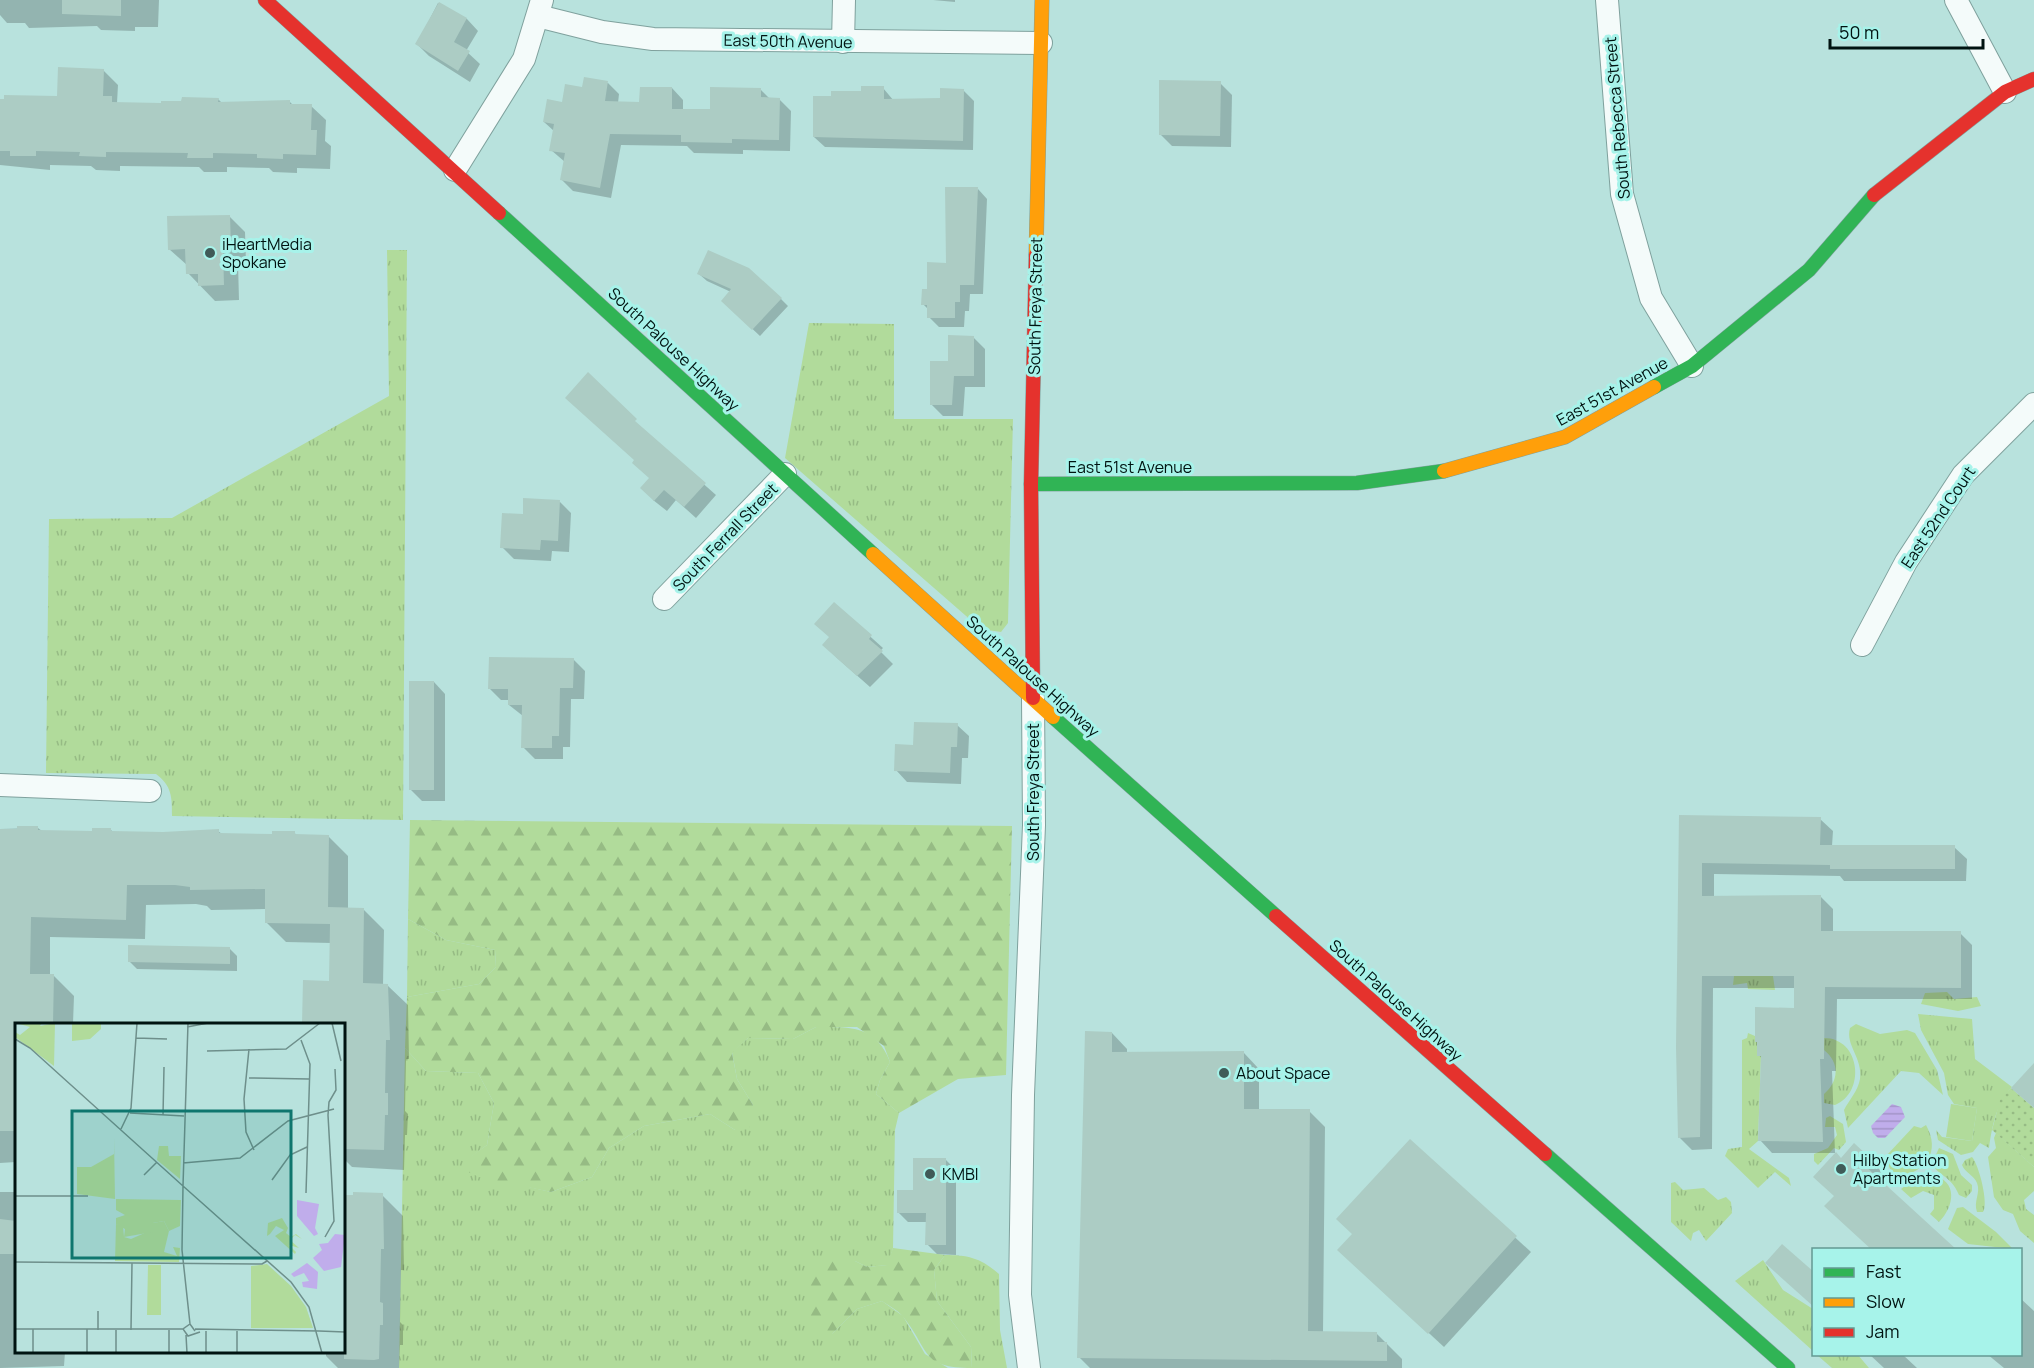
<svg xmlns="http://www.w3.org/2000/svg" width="2034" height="1368" font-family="Manrope,sans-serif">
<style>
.grass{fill:url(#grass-tufts)}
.forest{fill:url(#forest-firs)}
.park{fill:#b1db9b}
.garden{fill:url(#garden-dots)}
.water{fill:url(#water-rules)}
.shadow{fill:#0003}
.building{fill:#acccc4}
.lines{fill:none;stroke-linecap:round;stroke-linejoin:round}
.street-casing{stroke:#7fa19d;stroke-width:24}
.fast-casing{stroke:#7fa19d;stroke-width:15}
.slow-casing{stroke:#7fa19d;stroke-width:15}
.jam-casing{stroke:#7fa19d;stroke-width:15}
.street{stroke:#f4fbfa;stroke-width:22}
.fast{stroke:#30b455;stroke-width:14}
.slow{stroke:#ff9f0a;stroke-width:14}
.jam{stroke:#e5322d;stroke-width:14}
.poi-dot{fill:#405b58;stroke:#a7f3ea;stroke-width:2}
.labels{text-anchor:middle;stroke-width:6;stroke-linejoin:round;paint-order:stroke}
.street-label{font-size:16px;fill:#001311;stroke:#a7f3ea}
.poi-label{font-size:16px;fill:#001311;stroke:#a7f3ea;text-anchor:start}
.inset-road{fill:none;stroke:#6e8f8b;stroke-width:1.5}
.view{fill:#0f766e;fill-opacity:0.15;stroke:#0f766e;stroke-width:3}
.inset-edge{fill:none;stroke:#001311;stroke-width:3}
</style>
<defs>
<pattern id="grass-tufts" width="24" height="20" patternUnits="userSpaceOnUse" patternTransform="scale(1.5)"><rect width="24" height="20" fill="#b1db9b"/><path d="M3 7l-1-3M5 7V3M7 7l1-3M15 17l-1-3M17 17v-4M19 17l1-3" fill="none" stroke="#96bb84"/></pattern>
<pattern id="forest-firs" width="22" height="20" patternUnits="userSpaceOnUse" patternTransform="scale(1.5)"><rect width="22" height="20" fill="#b1db9b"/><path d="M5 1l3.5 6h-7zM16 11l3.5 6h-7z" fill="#96bb84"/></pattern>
<pattern id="garden-dots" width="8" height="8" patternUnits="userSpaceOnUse" patternTransform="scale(1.5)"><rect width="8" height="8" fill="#b1db9b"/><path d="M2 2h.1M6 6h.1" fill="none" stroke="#96bb84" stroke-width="1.8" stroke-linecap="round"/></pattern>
<pattern id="water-rules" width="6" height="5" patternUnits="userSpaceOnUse" patternTransform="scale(1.5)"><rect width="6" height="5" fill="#c0adeb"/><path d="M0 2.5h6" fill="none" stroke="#a394c8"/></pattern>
</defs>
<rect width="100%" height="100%" fill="#b8e2dd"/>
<g class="grass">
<path d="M387,250H407L403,820L172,816C172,797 172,786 156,774L46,773L49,519L172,518L389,396Z"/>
<polygon points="809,323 894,324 894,419 1013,419 1008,623 1001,632 981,629 785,458"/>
<polygon points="408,919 446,940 495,950 496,967 479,984 407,997"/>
<polygon points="1734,976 1773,976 1775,990 1748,989 1747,983 1733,985"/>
<polygon points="1947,992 1954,999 1977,997 1981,1006 1958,1011 1921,1004 1925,993"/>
<path d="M1918,1014L1972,1019L1975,1059L2012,1087C1996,1104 1992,1127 1989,1148L1980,1143L1973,1152L1961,1155L1938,1140L1936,1130L1942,1137L1972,1141L1977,1108L1954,1104L1948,1095L1944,1073L1921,1030Z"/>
<path d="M1856,1024L1880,1034L1907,1030L1915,1033L1937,1070L1943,1095L1919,1073L1901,1071L1848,1128L1844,1110C1849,1100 1858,1091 1860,1079C1863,1058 1845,1045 1850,1028Z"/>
<path d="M816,1027C851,1027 876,1025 890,1062L880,1080L876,1094L899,1113L895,1130L893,1248L888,1265L867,1267L855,1261L832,1334L857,1309L882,1301L903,1316L925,1354L948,1368H399L405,1048L426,1071L478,1073L494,1103L487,1145L471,1157L529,1187L551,1192L592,1177L609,1148L644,1126L710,1114L735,1130L753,1105L737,1079L732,1052L748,1038L793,1039Z"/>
<polygon points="1748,1033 1755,1036 1761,1056 1758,1141 1749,1149 1789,1178 1791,1186 1775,1172 1758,1188 1725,1156 1728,1149 1742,1147 1742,1040 1747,1038"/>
<path d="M1824,1038C1861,1038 1866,1093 1835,1105L1824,1103V1094C1839,1081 1840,1063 1824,1050Z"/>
<polygon points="1830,1116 1843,1124 1846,1142 1839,1150 1834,1148 1818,1165 1814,1161 1814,1154 1828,1148 1837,1135 1835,1127 1825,1127 1826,1118"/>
<path d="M1926,1125C1941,1152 1926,1171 1899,1177C1891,1173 1886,1164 1887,1155L1914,1126L1921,1128Z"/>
<polygon points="1996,1133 2034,1167 2034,1191 2024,1200 2026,1209 2034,1215 2034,1243 2020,1231 2013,1214 2003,1210 1994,1197 1988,1157 1996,1148 1994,1138"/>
<path d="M1939,1148L1953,1154L1961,1175L1972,1185V1191L1966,1198L1959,1195C1951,1175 1935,1174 1932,1163Z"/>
<path d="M1972,1157C1979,1165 1989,1204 1983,1212H1977C1973,1201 1981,1193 1977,1183C1974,1175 1965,1173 1962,1165L1965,1160Z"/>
<path d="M1932,1175C1959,1181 1954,1207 1939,1222L1930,1214L1934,1209V1195L1923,1191L1911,1198L1901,1189L1916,1178Z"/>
<polygon points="1675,1182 1683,1190 1704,1188 1718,1200 1726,1197 1731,1202 1732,1213 1706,1241 1699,1230 1693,1233 1691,1241 1671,1222 1671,1183"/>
<polygon points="1963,1207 1996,1232 2013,1249 1968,1244 1948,1229 1957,1208"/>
<path d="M945,1255C968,1255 981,1258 999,1274L1000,1330L1007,1368H972L971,1347L937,1301L934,1270Z"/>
<polygon points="1763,1260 1783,1290 1813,1309 1813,1351 1735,1281"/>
<polygon points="1817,1355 1858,1355 1869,1368 1832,1368"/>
</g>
<g class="forest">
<polygon points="410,820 1012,826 1006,1075 958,1079 899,1113 876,1094 880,1080 890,1062 884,1046 857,1027 816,1027 793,1039 748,1038 732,1053 737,1079 753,1105 750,1127 735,1130 710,1114 644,1126 609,1148 592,1177 551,1192 479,1177 464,1170 470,1157 487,1145 494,1103 478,1073 426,1071 405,1048 407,997 479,984 496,967 495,950 446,940 408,919"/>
<path d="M893,1248L945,1255L934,1270L937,1301L971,1347L972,1368C921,1368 930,1351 904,1318C899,1311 889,1306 882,1301L857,1309L832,1334L812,1332L803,1309L814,1272L833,1258L855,1261L867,1267L887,1265Z"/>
</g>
<polygon class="park" points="1951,1104 1977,1108 1972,1141 1946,1137"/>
<polygon class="garden" points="2011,1088 2034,1108 2034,1167 1992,1130 2000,1100"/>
<polygon class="water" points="1892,1104 1901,1107 1905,1117 1885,1138 1878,1138 1873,1133 1871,1126"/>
<g class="shadow">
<polygon points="0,0 159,0 158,27 135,27 135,31 101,30 97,26 29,28 25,23 7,23 0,15"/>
<polygon points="933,0 955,0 955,2"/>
<polygon points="438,3 467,19 478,31 466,51 480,64 470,82 429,56 417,44"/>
<polygon points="103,70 118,85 117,103 162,105 218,99 222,103 289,101 294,106 311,106 326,120 325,141 331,146 330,169 297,168 297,173 273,172 269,168 227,167 227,172 204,172 199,167 120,166 120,171 96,170 91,166 50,165 50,170 0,165 0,100 59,98"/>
<polygon points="608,83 619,94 618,103 641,103 672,88 683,100 683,111 711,111 761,90 770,99 779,99 791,111 790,151 743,150 743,154 694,153 687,146 621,145 611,198 573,191 562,180 565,162 551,150 554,131 544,122 583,89"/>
<polygon points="1220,83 1232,95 1231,147 1172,146 1160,134"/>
<polygon points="883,88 894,101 941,99 963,90 974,101 973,150 825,147 814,137 862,93"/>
<polygon points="978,189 987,199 983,294 970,294 969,311 965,311 964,327 939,327 929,317 929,310 923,304 929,290 947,264"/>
<polygon points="229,216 245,232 246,263 238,263 239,300 215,301 188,273 187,265 169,249"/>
<polygon points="699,274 781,299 788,306 760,336 730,308 731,292 707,281"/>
<polygon points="973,337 985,349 985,387 965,387 963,416 943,416 931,404 949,363"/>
<polygon points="588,374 646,433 716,495 696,518 676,500 667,511 653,500 651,478 636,461"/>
<polygon points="560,502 571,513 569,552 552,551 551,561 514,559 502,547 524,516"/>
<polygon points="834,604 883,648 880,651 893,664 870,687 836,657 831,638"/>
<polygon points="573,659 585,671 584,699 571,699 570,747 563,747 563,759 535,759 523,747 523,716 509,705 509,700 501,700 490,689"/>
<polygon points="434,682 445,694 445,801 422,801 410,789"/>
<polygon points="957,725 969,736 968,758 962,758 961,784 907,782 896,770 915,747"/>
<polygon points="1680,817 1820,819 1833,831 1832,846 1954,847 1967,859 1966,881 1844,881 1840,876 1714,874 1714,897 1821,897 1833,909 1833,933 1960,933 1972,945 1972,999 1837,999 1836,1071 1832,1071 1835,1153 1772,1153 1760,1140 1762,1059 1759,1055 1756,1042 1796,1009 1796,988 1713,988 1712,1149 1692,1150 1680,1138"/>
<polygon points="38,828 42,831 93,832 110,829 114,833 163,834 218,831 222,834 273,835 294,832 297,836 328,836 348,856 348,909 364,910 384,930 383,985 387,985 408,1005 409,1059 406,1059 405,1111 408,1114 407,1135 405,1135 404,1170 352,1167 344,1159 344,1024 303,1024 304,982 330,982 331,943 286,942 266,922 266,909 211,910 207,906 196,904 146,905 145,939 50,937 50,976 54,976 74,996 73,1024 16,1024 16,1162 0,1163 0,829"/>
<polygon points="230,949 237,956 237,971 137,969 129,961"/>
<polygon points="1112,1033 1127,1049 1127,1053 1244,1053 1259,1069 1259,1110 1309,1111 1325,1127 1323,1333 1377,1334 1402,1359 1402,1368 1090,1368 1079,1357"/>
<polygon points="1410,1141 1531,1252 1444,1347 1354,1264 1354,1235"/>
<polygon points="1855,1145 1890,1180 1885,1186 1835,1197 1841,1160"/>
<polygon points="946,1160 956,1170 956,1255 937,1254 927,1244 927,1222 908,1222 898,1212"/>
<polygon points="0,1192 16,1192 16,1352 65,1352 64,1366 0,1368"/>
<polygon points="382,1195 403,1216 404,1270 401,1270 400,1322 403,1325 403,1345 400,1345 399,1368 338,1368 326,1356 326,1352 344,1352 344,1196"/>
<polygon points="2020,1298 2034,1311 2034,1368 2004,1368 1987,1354 2020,1354"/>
<polygon points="1869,1354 1902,1354 1917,1368 1884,1368"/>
</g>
<g class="building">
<polygon points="62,0 121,0 121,16 62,14"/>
<polygon points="439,2 467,18 454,42 470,51 458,71 415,44"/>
<polygon points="58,67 104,69 103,96 112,96 112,102 161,103 161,101 181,101 182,97 219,98 218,102 290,100 290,104 312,104 311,130 317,130 316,155 283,154 283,159 257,158 257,154 213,153 213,158 187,158 188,153 106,152 106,157 79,156 80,152 36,151 36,156 10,156 10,151 0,151 0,99 4,99 4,95 57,96"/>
<polygon points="584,77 608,81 605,101 639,102 640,87 672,87 672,109 710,109 710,87 761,88 761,97 780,98 779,140 732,139 732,143 681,142 681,135 610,134 600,188 560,180 565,153 549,151 554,124 543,122 547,99 562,102 565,84 582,87"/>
<polygon points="1159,80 1221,81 1220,136 1159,135"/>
<polygon points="861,86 884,86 884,99 940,98 940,88 964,89 963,141 813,137 813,96 831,96 831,91 861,91"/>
<polygon points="945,187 978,187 974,285 960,285 960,302 955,302 955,318 927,318 927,305 921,305 922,289 927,289 927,262 946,263"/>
<polygon points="230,215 231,248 223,248 224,285 198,286 198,274 186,274 185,249 168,250 167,216"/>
<polygon points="708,250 749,268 782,298 752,330 721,301 731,289 697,274"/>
<polygon points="948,335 974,336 974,376 954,376 952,405 930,405 930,361 948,361"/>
<polygon points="588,372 637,419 635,421 706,483 684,507 664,490 654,501 640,488 649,478 632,463 634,460 565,398"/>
<polygon points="523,498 560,500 558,541 541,540 540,550 500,548 502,513 523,514"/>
<polygon points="834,602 872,635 869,639 883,651 857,676 822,645 829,637 814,624"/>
<polygon points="489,657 574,658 573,688 560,688 559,736 552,736 552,748 521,748 522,705 508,705 508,689 488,689"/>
<rect x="409" y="681" width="25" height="109"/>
<polygon points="914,722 958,723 957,747 951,747 950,773 894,771 895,744 913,745"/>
<polygon points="1679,815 1821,817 1820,845 1955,845 1955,869 1830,869 1830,865 1702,863 1702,896 1821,895 1821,931 1961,931 1961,988 1825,987 1824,1059 1820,1059 1823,1142 1758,1141 1761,1056 1757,1056 1757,1042 1755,1042 1755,1007 1794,1008 1794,976 1702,976 1700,1137 1678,1138 1676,1047"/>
<polygon points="17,826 38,826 38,830 92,831 92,828 111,828 111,831 163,832 219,829 219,833 272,834 272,831 295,831 295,834 329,835 328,907 364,908 363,983 388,984 390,1040 386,1040 385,1093 388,1093 388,1115 385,1115 384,1150 344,1149 344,1024 302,1024 303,980 329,981 330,924 265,923 265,889 190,890 190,887 175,885 127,885 126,920 31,917 30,974 54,974 53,1024 16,1024 16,1131 0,1131 0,829 17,829"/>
<polygon points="128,945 230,947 230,964 128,962"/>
<polygon points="1085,1031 1112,1032 1112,1052 1244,1051 1244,1109 1310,1109 1308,1331 1377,1332 1377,1342 1387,1342 1387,1361 1077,1358"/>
<polygon points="2034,1063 2034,1108 2011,1088"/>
<polygon points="1410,1139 1517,1236 1428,1334 1337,1250 1352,1234 1336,1219"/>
<polygon points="1854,1143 1869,1157 1863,1164 1957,1250 1872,1250 1824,1206 1834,1196 1813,1177 1836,1152 1841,1158"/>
<polygon points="913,1158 946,1158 946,1245 925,1245 926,1213 897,1213 897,1190 913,1190"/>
<polygon points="353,1192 383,1193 384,1249 381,1249 380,1302 383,1303 383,1325 380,1325 379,1359 374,1360 344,1359 344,1195 353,1195"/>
<polygon points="0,1219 16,1221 15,1254 0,1254"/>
<polygon points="1782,1244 1814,1272 1814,1307 1765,1263"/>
</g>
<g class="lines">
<defs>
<g id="street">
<polyline points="1607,0 1622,194 1651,298 1692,366"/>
<polyline points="1956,0 2005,92"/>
<polyline points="538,16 602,32 653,39 1041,43"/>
<polyline points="843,42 844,0"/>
<polyline points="455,170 524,59 542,0"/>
<polyline points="664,599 785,474"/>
<polyline points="1862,645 1906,562 1963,475 2034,404"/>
<polyline points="0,785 150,791"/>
<polyline points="1029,1368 1020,1295 1023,1095 1034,825 1033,698"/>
</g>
<g id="fast">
<polyline points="499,213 873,554"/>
<polyline points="1654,387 1692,366 1809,270 1874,195"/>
<polyline points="1031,484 1357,483 1444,471"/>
<polyline points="1053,717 1276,916"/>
<polyline points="1545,1154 1788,1368"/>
</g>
<g id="slow">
<polyline points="1036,255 1042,0"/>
<polyline points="1444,471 1565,437 1654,387"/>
<polyline points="873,554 1053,717"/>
</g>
<g id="jam">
<polyline points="265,0 499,213"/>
<polyline points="1874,195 2005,92 2034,79"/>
<polyline points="1033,698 1031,484 1036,255"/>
<polyline points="1276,916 1545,1154"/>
</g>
</defs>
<use href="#street" class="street-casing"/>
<use href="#fast" class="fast-casing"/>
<use href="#slow" class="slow-casing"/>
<use href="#jam" class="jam-casing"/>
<use href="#street" class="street"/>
<use href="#fast" class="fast"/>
<use href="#slow" class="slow"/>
<use href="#jam" class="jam"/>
</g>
<g class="poi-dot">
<circle cx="210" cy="253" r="6"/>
<circle cx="1224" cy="1073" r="6"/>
<circle cx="1841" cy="1169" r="6"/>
<circle cx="930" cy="1174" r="6"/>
</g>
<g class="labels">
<g class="street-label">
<text transform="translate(788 41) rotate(1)" y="6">East 50th Avenue</text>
<text transform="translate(1617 118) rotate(-95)" y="6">South Rebecca Street</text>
<text transform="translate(1035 306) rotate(-89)" y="6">South Freya Street</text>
<text transform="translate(674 349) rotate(43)" y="6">South Palouse Highway</text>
<text transform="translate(1612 391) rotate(-29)" y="6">East 51st Avenue</text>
<text x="1130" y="473">East 51st Avenue</text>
<text transform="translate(1938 517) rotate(-56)" y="6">East 52nd Court</text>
<text transform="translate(725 537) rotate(-46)" y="6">South Ferrall Street</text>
<text transform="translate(1033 676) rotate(42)" y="6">South Palouse Highway</text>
<text transform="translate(1033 792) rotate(-90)" y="6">South Freya Street</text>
<text transform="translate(1396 1000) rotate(42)" y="6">South Palouse Highway</text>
</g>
<g class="poi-label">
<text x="222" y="250">iHeartMedia<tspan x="222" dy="18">Spokane</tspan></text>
<text x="1236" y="1079">About Space</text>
<text x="1853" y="1166">Hilby Station<tspan x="1853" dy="18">Apartments</tspan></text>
<text x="942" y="1180">KMBI</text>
</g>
</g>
<g transform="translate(15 1023)">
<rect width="330" height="330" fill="#b8e2dd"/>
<path d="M1,0H27L25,3L40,0L39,43L0,14V9L5,12L15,4ZM57,0H86V6L75,16L57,18ZM99,115L100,176L62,171V144H76L99,131ZM144,123H153L154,133H166L165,156L142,137ZM267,195L273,205L271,210L276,214L281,211L287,216L280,212L275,217L284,225L274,222L281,229L280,231L260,213L269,207L261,203L255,211L252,213L253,200ZM149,198L154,208L149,229L162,233L158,224L165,225L164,239L100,238L101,201L108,203L109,214L116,216L134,208L138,200ZM252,241L276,263L291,284L298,305H236V243ZM133,242H146V292H132Z" fill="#b1db9b"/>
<path d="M101,176L166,177L165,203L154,208L149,198L138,200V209L109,214L110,206L101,201V195L110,192L101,187Z" fill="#b1db9b"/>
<path d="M282,177L304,181L300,205L303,211L299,213L282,193ZM320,211L330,212L326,244L309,248L298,235L307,227L304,221L313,220ZM292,240L303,249L302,266L288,264L287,259L294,258L289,250L279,254L276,251Z" fill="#c0adeb"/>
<path class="inset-road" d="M173,0L168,163L276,259L294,284L307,330M317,0L326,38M172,4L193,0M121,15L152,16M0,16L15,25L168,163L167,227L175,301M286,17L295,41L291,170M234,26L229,76L231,109L239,127M192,28L271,26L305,0M234,55L294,56M115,90L169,93M148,92L149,44M106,106L116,85L122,0M168,140L225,135L273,98L319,86M129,152L142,139M257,157L275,132L292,124M0,173H73M310,214L319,198L313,92L314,79L321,67L320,46M0,239L247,241L252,238M0,306H168M180,306L304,308M83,307V288M116,307L117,240M180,308L175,301L168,306L173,313L185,309M304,308L330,309M171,312L172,330M18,330V306M72,330V306M101,330V307M154,330V307M191,330V308M222,330V308"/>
<path class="view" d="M57,88H276V235H57Z"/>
<rect width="330" height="330" class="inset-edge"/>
</g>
<rect x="1812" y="1248" width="210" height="108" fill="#a7f3ea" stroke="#649993" stroke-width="1.5"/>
<rect x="1824" y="1268" width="30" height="9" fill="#30b455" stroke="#649993" stroke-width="1.5"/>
<text x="1866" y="1278" font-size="18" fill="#001311">Fast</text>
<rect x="1824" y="1298" width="30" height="9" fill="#ff9f0a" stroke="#649993" stroke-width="1.5"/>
<text x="1866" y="1308" font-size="18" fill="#001311">Slow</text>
<rect x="1824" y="1328" width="30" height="9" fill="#e5322d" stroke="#649993" stroke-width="1.5"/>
<text x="1866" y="1338" font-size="18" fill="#001311">Jam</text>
<path d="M1830 39v9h153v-9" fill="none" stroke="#001311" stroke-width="3"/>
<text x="1839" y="39" font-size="18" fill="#001311" stroke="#a7f3ea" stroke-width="4.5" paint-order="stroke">50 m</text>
</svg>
